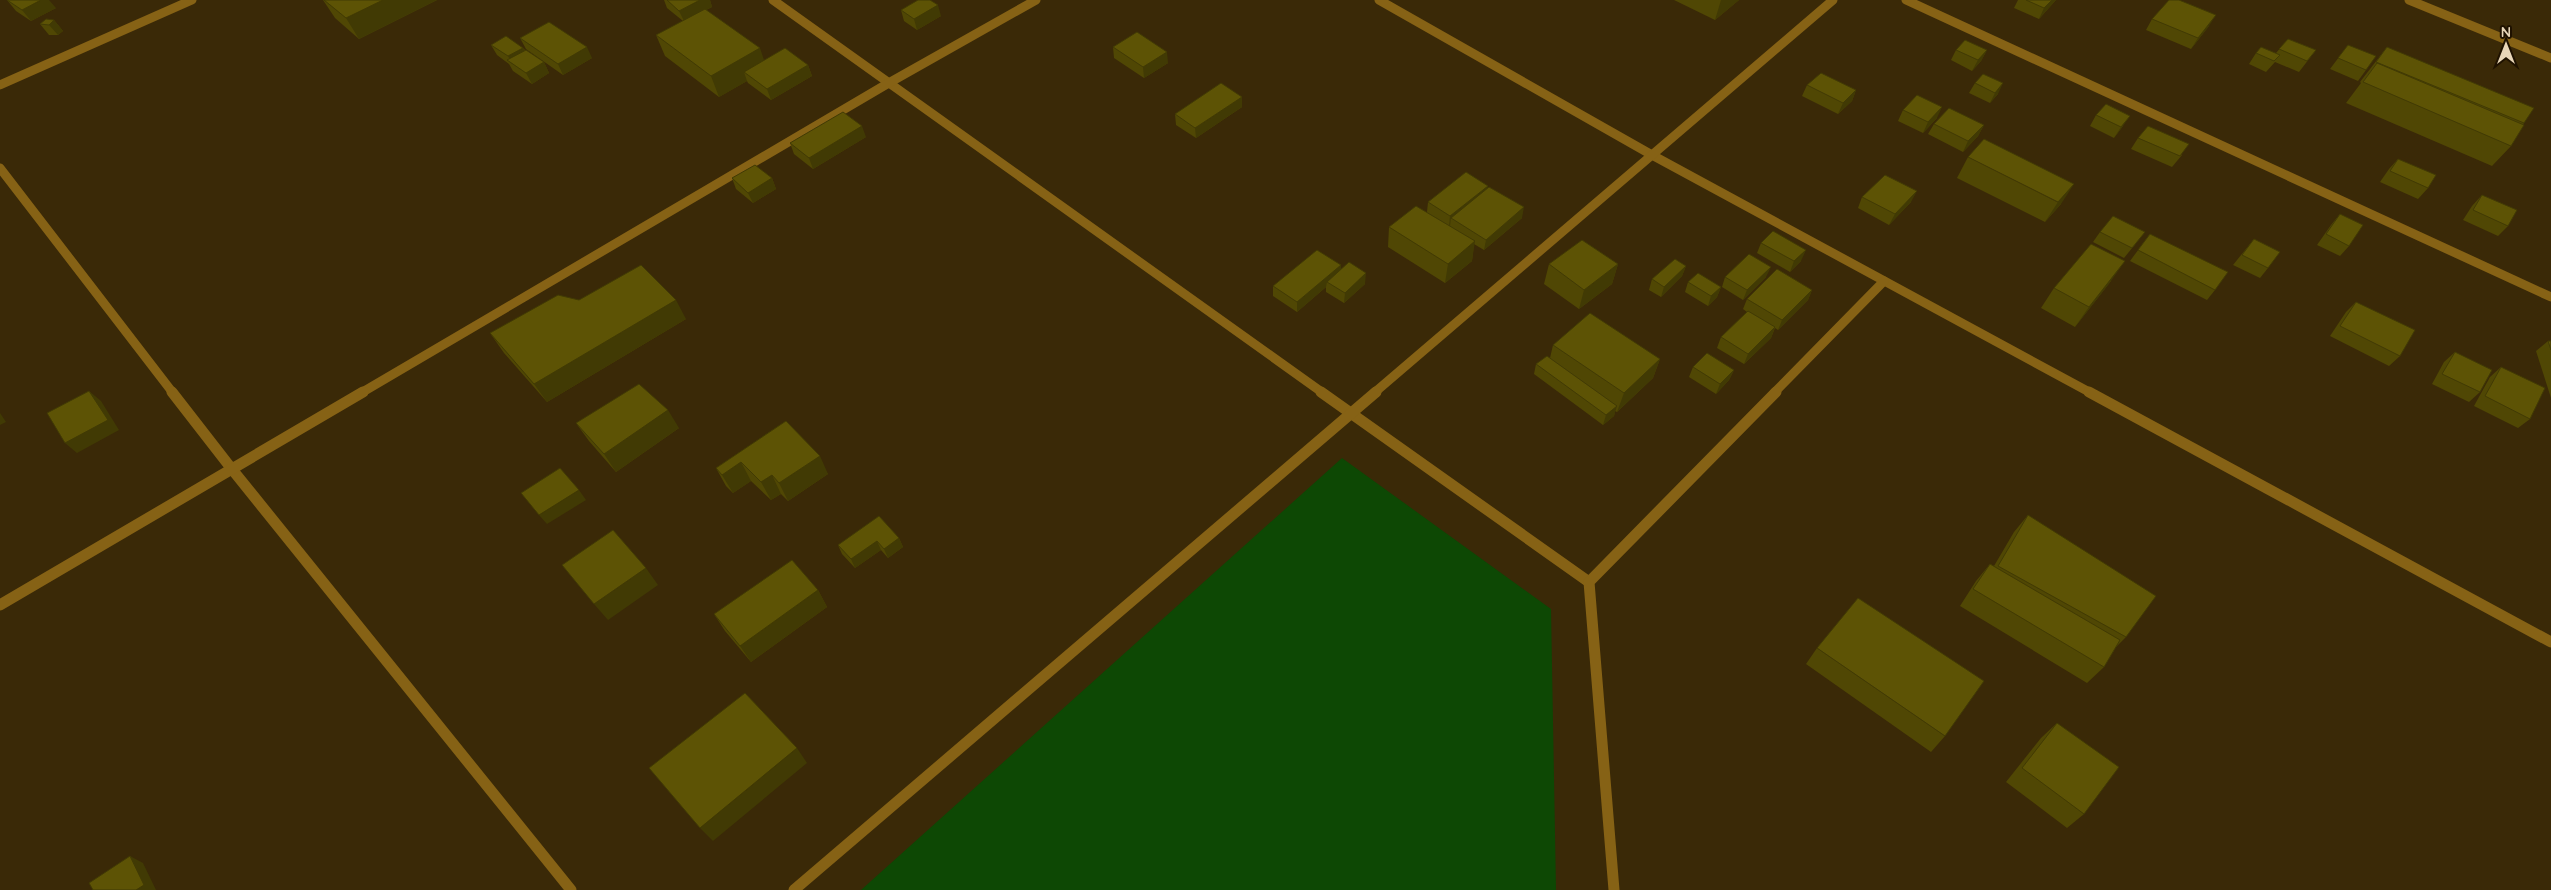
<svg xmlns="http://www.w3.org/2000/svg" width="2551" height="890" font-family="Quicksand,sans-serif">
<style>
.green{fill:#0d4804}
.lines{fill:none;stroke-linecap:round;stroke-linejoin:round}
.minor-far1{stroke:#866215;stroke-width:9}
.minor{stroke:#866215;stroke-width:11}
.wall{fill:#504704}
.shaded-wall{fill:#413a04}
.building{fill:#5d5305;stroke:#413a04}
</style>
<rect width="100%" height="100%" fill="#3a2907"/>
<polygon class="green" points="1342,458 1551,609 1556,890 861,890"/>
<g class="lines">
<g class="minor-far1">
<polyline points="773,0 1323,393"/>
<polyline points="1379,0 1652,155 2091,393"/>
<polyline points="1906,0 2551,297"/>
<polyline points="2409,0 2551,58"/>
<polyline points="0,85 192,0"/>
<polyline points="0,168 173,393"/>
<polyline points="361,393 887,84 1036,0"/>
<polyline points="1374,393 1833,0"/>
<polyline points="1774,393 1884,281"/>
</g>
<g class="minor">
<polyline points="172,392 231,468 571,890"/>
<polyline points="1321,392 1589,582"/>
<polyline points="2089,392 2551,642"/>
<polyline points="0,605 363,392"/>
<polyline points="794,890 1376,392"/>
<polyline points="1614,890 1589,582 1776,392"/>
</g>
</g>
<g class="wall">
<polygon points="7,0 56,8 31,21 16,11"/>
<polygon points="323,0 437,0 359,39 335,18"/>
<polygon points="664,0 710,0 712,7 706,10 764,61 808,65 812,76 771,100 748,83 747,81 719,97 665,56 656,35 683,21 667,8"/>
<polygon points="1674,0 1739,0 1715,20"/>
<polygon points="2018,0 2056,0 2039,19 2014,8"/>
<polygon points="901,10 941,16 917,30 904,21"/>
<polygon points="2152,19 2209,26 2191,49 2146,30"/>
<polygon points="54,20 63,31 58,35 49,35 40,24"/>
<polygon points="520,38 592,58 563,75 526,49"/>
<polygon points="2288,39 2316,50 2299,72 2275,62 2266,72 2249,64 2256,53 2276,53"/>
<polygon points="491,45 523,48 525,50 544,62 549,73 532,84 513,71 509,64 497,55"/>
<polygon points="2348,45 2366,70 2358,81 2330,69"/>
<polygon points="1113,47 1168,63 1144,78 1114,58"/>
<polygon points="2387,47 2524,123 2511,146 2492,166 2346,103 2361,83 2360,82"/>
<polygon points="1956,50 1987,50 1981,61 1972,71 1951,60"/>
<polygon points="1975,83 1998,94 1990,103 1969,93"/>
<polygon points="1807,85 1856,90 1852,101 1838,114 1802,96"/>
<polygon points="1242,97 1242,107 1196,138 1176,125 1175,114"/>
<polygon points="1903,110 1937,118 1923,133 1898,121"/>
<polygon points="2096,115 2123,126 2114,138 2090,126"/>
<polygon points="1934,124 1984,125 1978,136 1963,152 1928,134"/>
<polygon points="866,137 813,169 794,154 790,143"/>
<polygon points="2138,138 2182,155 2172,167 2131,149"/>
<polygon points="1968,157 2061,204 2045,222 1957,178"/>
<polygon points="2398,159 2428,188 2418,199 2380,182 2389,169"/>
<polygon points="732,178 772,178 776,189 753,203 736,189"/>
<polygon points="1488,188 1522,218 1484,250 1474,244 1472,261 1445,283 1388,247 1389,227 1427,212 1428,202"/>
<polygon points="2482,195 2508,226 2498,236 2463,220 2472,206"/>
<polygon points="1862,197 1911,202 1889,225 1858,208"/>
<polygon points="2340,214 2349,246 2340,256 2317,245 2331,225"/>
<polygon points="2100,232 2137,242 2124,258 2093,242"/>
<polygon points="2150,234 2215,290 2207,300 2130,261"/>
<polygon points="2254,239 2268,268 2260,278 2233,265"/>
<polygon points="1761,243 1801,261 1790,272 1757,253"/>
<polygon points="1549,264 1618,264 1612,284 1579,309 1544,284"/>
<polygon points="1341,265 1341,269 1365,284 1344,303 1326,292 1326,287 1297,312 1273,296 1273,286"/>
<polygon points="1686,266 1682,276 1661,297 1649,290 1652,279"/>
<polygon points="1725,277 1766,277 1743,300 1722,287"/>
<polygon points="2111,281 2075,327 2041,308 2054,288"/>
<polygon points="1688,282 1721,287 1717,297 1708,306 1685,292"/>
<polygon points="1812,290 1808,300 1778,330 1775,328 1771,338 1744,364 1717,348 1721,337 1747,312 1743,309 1747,299"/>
<polygon points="579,300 686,319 547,402 504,353 490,333"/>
<polygon points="2356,302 2400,356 2389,366 2330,336 2346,312"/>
<polygon points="2548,341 2551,341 2551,398 2536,351"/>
<polygon points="1553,345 1660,359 1653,378 1617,412 1615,411 1614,416 1603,425 1534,374 1536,364 1550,358"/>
<polygon points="2455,352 2480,392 2469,402 2432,384 2444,362"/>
<polygon points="1693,367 1734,370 1729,380 1716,394 1689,377"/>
<polygon points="2501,367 2530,419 2518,428 2474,406 2490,377"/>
<polygon points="786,421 828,474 788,501 781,494 771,500 751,481 733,493 726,486 716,468"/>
<polygon points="576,423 679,428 616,472 589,441"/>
<polygon points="2028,515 2126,637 2116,647 2104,667 2087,683 1960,606 1976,581 1990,564 1994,566 2014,532"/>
<polygon points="899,538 903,547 888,558 881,550 855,568 842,554 838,545"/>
<polygon points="818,590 827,607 751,662 725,631 714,614"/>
<polygon points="1817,648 1945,736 1931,752 1806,664"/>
<polygon points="2057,723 2084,814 2067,828 2006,782 2041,738"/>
</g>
<g class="shaded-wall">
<polygon points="41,0 49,0 56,8 31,21 22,10"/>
<polygon points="383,0 437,0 359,39 346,18"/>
<polygon points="700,0 710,0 712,7 684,21 679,11"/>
<polygon points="1721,0 1739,0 1715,20"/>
<polygon points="2052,0 2056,0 2039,19 2044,8"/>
<polygon points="938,5 941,16 917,30 914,19"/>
<polygon points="2216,15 2209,26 2191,49 2198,38"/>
<polygon points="54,20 63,31 58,35 49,25"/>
<polygon points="587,47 592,58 563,75 558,64"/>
<polygon points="523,48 529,59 512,64 508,56"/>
<polygon points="760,48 767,69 744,72 747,81 719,97 711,76"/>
<polygon points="1987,50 1981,61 1972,71 1978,60"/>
<polygon points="1167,52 1168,63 1144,78 1143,67"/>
<polygon points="544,62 549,73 532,84 526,73"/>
<polygon points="808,65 812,76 771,100 767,89"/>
<polygon points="2003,83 1998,94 1990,103 1995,93"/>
<polygon points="1856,90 1852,101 1838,114 1843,103"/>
<polygon points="1242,97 1242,107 1196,138 1195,128"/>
<polygon points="1942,107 1937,118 1923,133 1928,122"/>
<polygon points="2130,116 2123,126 2114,138 2121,127"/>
<polygon points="1984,125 1978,136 1963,152 1968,141"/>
<polygon points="862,126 866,137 813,169 809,158"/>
<polygon points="772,178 776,189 753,203 748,193"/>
<polygon points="2074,184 2061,204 2045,222 2058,202"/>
<polygon points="1488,186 1486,196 1451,218 1450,226 1449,227 1450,216"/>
<polygon points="1917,191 1911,202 1889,225 1895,214"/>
<polygon points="1524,207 1522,218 1484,250 1486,240"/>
<polygon points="1475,241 1472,261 1445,283 1448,264"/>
<polygon points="1806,250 1801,261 1790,272 1794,261"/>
<polygon points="2125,261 2111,281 2075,327 2089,307"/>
<polygon points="1618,264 1612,284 1579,309 1584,290"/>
<polygon points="1341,265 1341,276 1327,282 1326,287 1297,312 1297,302"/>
<polygon points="1686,266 1682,276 1661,297 1664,287"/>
<polygon points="1771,267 1766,277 1743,300 1747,290"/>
<polygon points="1366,273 1365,284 1344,303 1345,293"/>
<polygon points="1721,287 1717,297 1708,306 1711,296"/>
<polygon points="1812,290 1808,300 1778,330 1782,320"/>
<polygon points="676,300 686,319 547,402 534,384"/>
<polygon points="1775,327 1771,338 1744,364 1748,354"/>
<polygon points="1660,359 1653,378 1617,412 1624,393"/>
<polygon points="1734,370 1729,380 1716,394 1720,384"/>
<polygon points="89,391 101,401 119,430 77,453 65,443"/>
<polygon points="1617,406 1614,416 1603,425 1606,415"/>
<polygon points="668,410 679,428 616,472 604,454"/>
<polygon points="0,413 6,422 0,425"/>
<polygon points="820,456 828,474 788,501 779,483"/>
<polygon points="741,462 751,481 733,493 722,475"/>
<polygon points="772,475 781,494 771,500 761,482"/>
<polygon points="579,490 586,500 547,524 539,515"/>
<polygon points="899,538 903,547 888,558 884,549"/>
<polygon points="877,541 881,550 855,568 851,559"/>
<polygon points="646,568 658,585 608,620 594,604"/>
<polygon points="818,590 827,607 751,662 740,646"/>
<polygon points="797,748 807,763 713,841 700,828"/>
<polygon points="130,856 143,863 156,890 136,890"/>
</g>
<g class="building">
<polygon points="7,0 41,0 22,10"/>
<polygon points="324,0 383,0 346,18"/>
<polygon points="667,0 700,0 679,11"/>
<polygon points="918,0 930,0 938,5 914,19 901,10"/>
<polygon points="2026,0 2052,0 2044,8"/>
<polygon points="2169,0 2179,0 2216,15 2198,38 2152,19"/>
<polygon points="705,9 760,48 711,76 656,35"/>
<polygon points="46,19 54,20 49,25 40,24"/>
<polygon points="549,22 587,47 558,64 520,38"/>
<polygon points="1137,32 1167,52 1143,67 1113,47"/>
<polygon points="506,36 523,48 508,56 491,45"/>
<polygon points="2288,39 2316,50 2307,61 2279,49"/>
<polygon points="1965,40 1987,50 1978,60 1956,50"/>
<polygon points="2348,45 2376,56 2366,70 2338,58"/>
<polygon points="2261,47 2280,55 2274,61 2256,53"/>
<polygon points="2387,47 2534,108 2524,123 2376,62"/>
<polygon points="785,48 808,65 767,89 744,72"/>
<polygon points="526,50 544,62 526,73 507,60"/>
<polygon points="2377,63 2524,125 2511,146 2363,82"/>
<polygon points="1821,73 1856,90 1843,103 1807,85"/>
<polygon points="1983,74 2003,83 1995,93 1975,83"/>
<polygon points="1221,83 1242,97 1195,128 1175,114"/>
<polygon points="1917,95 1942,107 1928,122 1903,110"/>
<polygon points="2106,104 2130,116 2121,127 2096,115"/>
<polygon points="1949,108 1984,125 1968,141 1934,124"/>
<polygon points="843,112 862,126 809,158 790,143"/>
<polygon points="2148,126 2189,144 2180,156 2138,138"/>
<polygon points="1984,139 2074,184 2058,202 1968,157"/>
<polygon points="2398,159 2436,175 2428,188 2390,171"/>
<polygon points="755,165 772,178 748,193 732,178"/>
<polygon points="1466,172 1488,186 1450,216 1428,202"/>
<polygon points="1885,175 1917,191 1895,214 1862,197"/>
<polygon points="1489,187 1524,207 1486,240 1451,218"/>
<polygon points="2482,195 2517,210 2508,226 2473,210"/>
<polygon points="1416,206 1475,241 1448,264 1389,227"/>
<polygon points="2340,214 2363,225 2349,246 2326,234"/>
<polygon points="2113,216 2145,232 2132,248 2100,232"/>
<polygon points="1773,231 1806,250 1794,261 1761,243"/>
<polygon points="2150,234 2228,272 2215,290 2138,250"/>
<polygon points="2254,239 2280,252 2268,268 2242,255"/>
<polygon points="1582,240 1618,264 1584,290 1549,264"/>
<polygon points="2091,244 2125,261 2089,307 2054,288"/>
<polygon points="1317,250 1341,265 1297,302 1273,286"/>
<polygon points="1749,254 1771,267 1747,290 1725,277"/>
<polygon points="1675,259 1686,266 1664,287 1652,279"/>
<polygon points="1349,262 1366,273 1345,293 1327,282"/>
<polygon points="641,265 676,300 534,384 490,333 558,295 579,300"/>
<polygon points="1777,269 1812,290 1782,320 1747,299"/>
<polygon points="1698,273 1721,287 1711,296 1688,282"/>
<polygon points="2356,302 2415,330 2400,356 2340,326"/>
<polygon points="1748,311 1775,327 1748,354 1721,337"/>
<polygon points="1590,313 1660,359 1624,393 1553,345"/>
<polygon points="2548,341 2551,341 2551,350"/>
<polygon points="2455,352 2492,370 2480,392 2442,374"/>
<polygon points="1707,353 1734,370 1720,384 1693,367"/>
<polygon points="1547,356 1617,406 1606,415 1536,364"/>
<polygon points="2501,367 2545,388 2530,419 2485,396"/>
<polygon points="639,384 668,410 604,454 576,423"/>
<polygon points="89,391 108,420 65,443 47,413"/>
<polygon points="786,421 820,456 779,483 772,475 761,482 741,462 722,475 716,468"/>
<polygon points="560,468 579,490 539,515 521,493"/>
<polygon points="2028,515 2156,596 2126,637 1998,566"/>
<polygon points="879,516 899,538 884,549 877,541 851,559 838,545"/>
<polygon points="613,530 646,568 594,604 562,565"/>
<polygon points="792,560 818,590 740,646 714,614"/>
<polygon points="1990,564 2120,640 2104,667 1973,589"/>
<polygon points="1858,598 1984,681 1945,736 1817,648"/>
<polygon points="745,693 797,748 700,828 649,768"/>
<polygon points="2057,723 2119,767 2084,814 2022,768"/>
<polygon points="130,856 144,885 136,890 93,890 89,883"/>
</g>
<g transform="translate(2506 45)" stroke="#1f1200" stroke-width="4" paint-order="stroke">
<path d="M0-4L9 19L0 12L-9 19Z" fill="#e8d6b8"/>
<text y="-8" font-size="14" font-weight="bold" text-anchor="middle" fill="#e8d6b8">N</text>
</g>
</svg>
